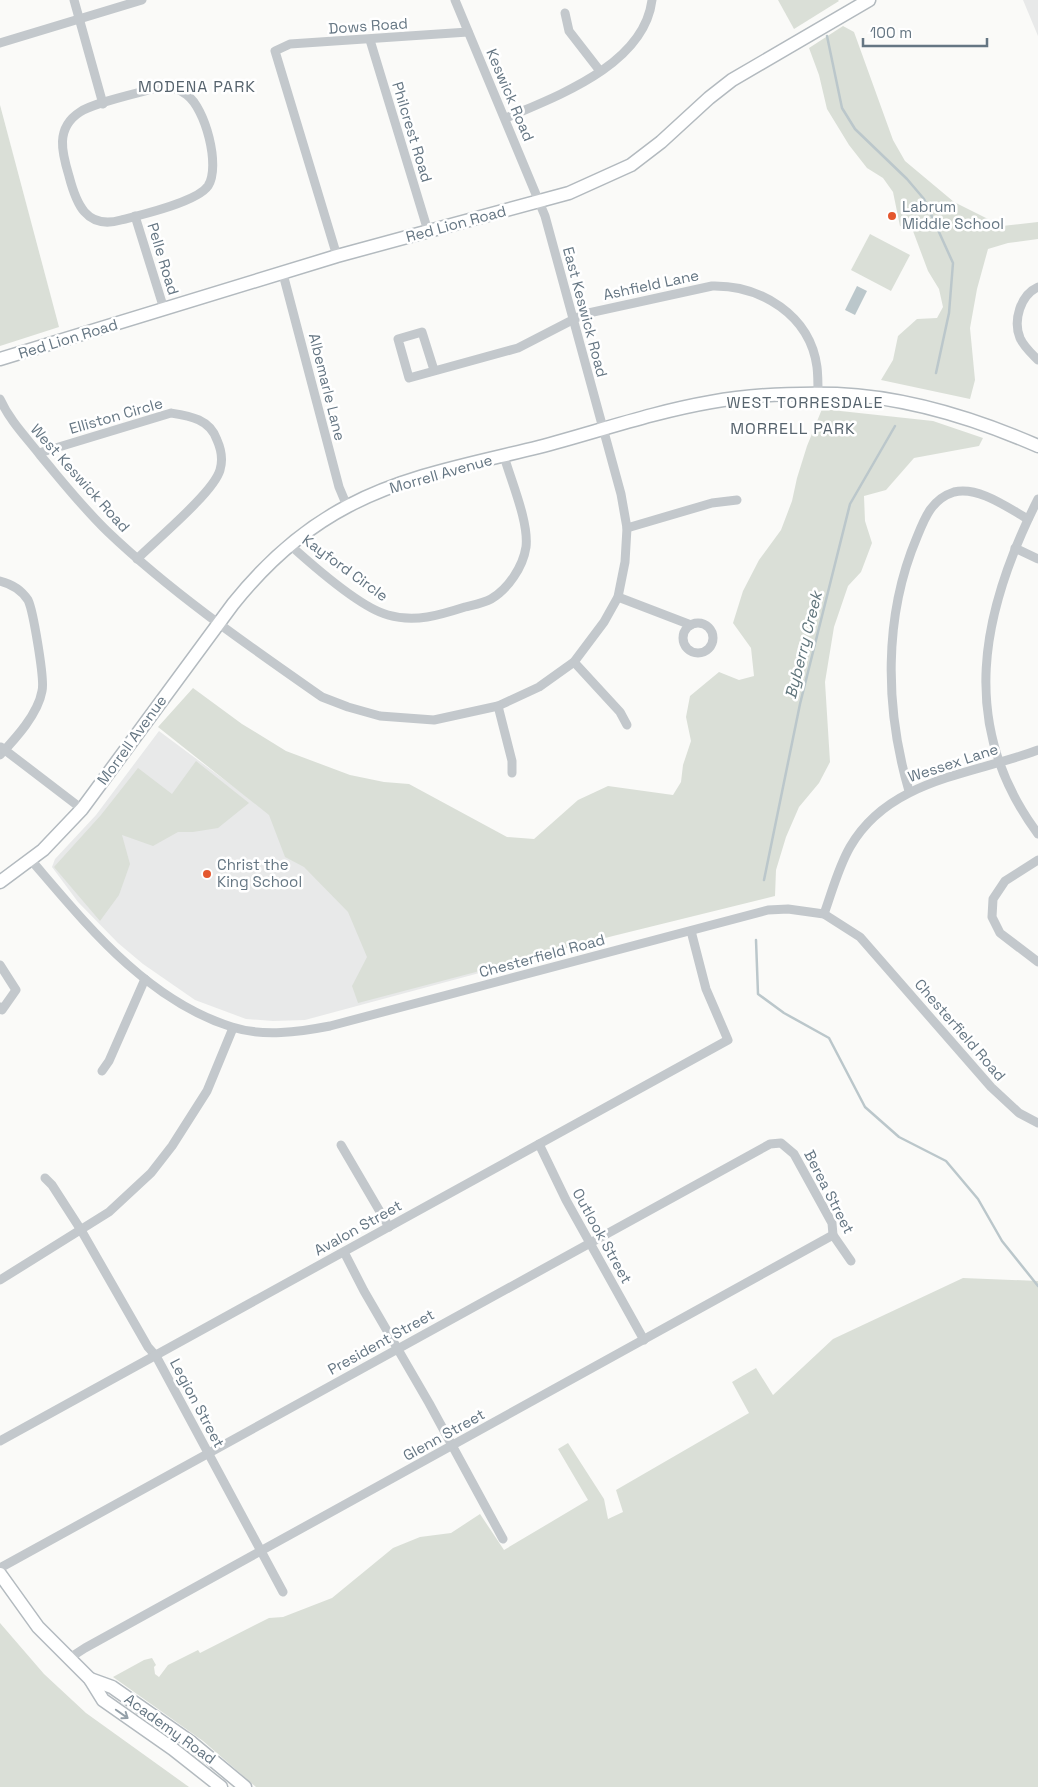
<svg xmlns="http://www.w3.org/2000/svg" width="1038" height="1787" font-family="'Space Grotesk',sans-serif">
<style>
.built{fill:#e8e9e9}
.green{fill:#dadfd7}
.water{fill:#bbc7cb}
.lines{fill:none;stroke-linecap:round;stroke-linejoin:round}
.stream{stroke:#bbc7cb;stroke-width:2.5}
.secondary-casing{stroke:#b3babf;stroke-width:15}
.street{stroke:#c3c8cc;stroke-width:9}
.secondary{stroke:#fff;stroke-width:12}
.oneway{stroke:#939fa8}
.poi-dot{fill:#e4572e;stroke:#fff;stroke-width:2}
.labels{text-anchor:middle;stroke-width:5;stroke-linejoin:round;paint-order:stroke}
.street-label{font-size:15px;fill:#657683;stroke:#fff}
.poi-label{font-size:15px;fill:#657683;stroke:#fff;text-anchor:start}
.neighbourhood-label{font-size:16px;letter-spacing:1px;fill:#57646e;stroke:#fff}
.water-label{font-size:16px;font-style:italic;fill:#60757c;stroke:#fff}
</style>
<rect width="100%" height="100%" fill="#fafaf8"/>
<g class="built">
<polygon points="1023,0 1038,0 1038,36"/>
<polygon points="159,731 257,804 547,908 557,952 305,1020 273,1021 246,1019 195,1000 143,964 118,943 78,902 52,867 55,859 96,815"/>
</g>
<g class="green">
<polygon points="778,0 838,0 839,1 794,29"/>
<polygon points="843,26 854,32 893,140 905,161 954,202 1002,226 1038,222 1038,239 1008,243 988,249 977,289 970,328 975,380 970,399 881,380 893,360 898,336 917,319 937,318 943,307 939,289 928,271 913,231 900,226 893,192 883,178 867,168 849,145 827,109 819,75 809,48"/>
<polygon points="0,105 59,327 0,346"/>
<polygon points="870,234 910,255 891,291 851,270"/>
<polygon points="822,409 933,421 983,438 979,446 914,458 886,490 864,496 865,521 872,543 861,572 848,586 834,627 825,682 830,762 819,783 799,807 786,837 776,870 775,896 613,936 358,1003 352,986 367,957 348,912 304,867 285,857 269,815 158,727 193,688 242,724 286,751 350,775 384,782 409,784 507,837 534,839 578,800 608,786 673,795 681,782 683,765 691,741 686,717 690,696 719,672 739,680 754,676 751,648 733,623 743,591 759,560 781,530 792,501 797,478 807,446"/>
<polygon points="196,761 249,803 218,828 193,832 178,832 153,846 122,835 130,864 119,895 100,921 54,867 101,815 138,768 172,794"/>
<polygon points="963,1278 1038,1281 1038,1787 256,1787 203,1741 113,1677 144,1660 152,1658 156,1665 154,1667 155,1674 159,1677 168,1665 198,1650 200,1653 269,1618 283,1617 332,1598 393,1548 420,1537 451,1533 480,1514 504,1550 588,1500 558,1449 568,1443 604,1499 608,1519 623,1512 616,1490 749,1413 732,1382 756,1368 773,1395 833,1339"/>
<polygon points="0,1623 44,1674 86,1713 189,1787 0,1787"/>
</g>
<polygon class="water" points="857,286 867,291 855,315 845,310"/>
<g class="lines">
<g class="stream">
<polyline points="827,36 842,108 855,129 907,179 924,199 953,263 949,313 936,373"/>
<polyline points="764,880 800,704 850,504 895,426"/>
<polyline points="756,940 758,994 784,1013 829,1038 865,1107 899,1137 946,1161 978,1199 1002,1241 1038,1286"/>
</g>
<defs>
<g id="secondary">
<polyline points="0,359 337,256 569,193 631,165 661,142 709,98 732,80 869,0"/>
<path d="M0,882L43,850L82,809L233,604C265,564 302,530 348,506C406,475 475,463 539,447C596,432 653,412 711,402C753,394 795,393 837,394C907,397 974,418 1038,446"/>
<polyline points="0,1574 38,1627 90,1679 103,1700 173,1749 221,1787"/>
<polyline points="90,1679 112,1687 192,1743 245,1787"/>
</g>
</defs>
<use href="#secondary" class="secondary-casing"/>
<g class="street">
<polyline points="74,0 103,104"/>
<polyline points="565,13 569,31 600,71"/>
<polyline points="370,40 428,231"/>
<polyline points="0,43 142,0"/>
<path d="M159,87C171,87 178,88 187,95C205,108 221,166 208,186C197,202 141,215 121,220C86,230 76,203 69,176C62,153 55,128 80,112C95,102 140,93 159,87Z"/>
<path d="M506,118C557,96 644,65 652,0"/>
<polyline points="135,216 164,309"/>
<polyline points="337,256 275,51 290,44 468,32"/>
<polyline points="283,274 339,487 347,506"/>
<path d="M1038,287C1020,295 1013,321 1020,338C1024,347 1031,353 1038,360"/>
<path d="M434,370L422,332L398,339L409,378L518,348L584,314L712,286C761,285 810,315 817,367C818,375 818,385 818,394"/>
<path d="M0,399C10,421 26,437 40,455C62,481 83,508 108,532C172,593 249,646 322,697L348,707L380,716L434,720L498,706L539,687L574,662L604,622L618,597L625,562L627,528L621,494L545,216L455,0"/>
<path d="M39,453L171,413C190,416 210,419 217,440C221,449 223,460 220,470C214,492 156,540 137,559"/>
<path d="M1038,499C981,612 957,725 1038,834"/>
<polyline points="627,528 712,503 737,500"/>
<path d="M290,545C311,564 361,608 388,615C415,623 440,615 465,607C473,605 484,603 491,599C508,589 523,567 526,547C529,522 511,481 504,456"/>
<polyline points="1015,548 1038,559"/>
<path d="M0,581C12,584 21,589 28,600C33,610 45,680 42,691C38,714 16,738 0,755"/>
<polyline points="618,597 691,625"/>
<circle cx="698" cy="638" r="15"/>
<polyline points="574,662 620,712 627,725"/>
<polyline points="498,706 512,761 512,773"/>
<polyline points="1,747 82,809"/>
<path d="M909,791C885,709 883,617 917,537C925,517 932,499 954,492C979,486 1008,508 1028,519"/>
<path d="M31,860C87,925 146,1000 232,1027C263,1037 299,1032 330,1026L768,910L788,909L824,914L860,937L991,1087L1019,1113L1038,1123"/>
<polyline points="1038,860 1005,881 993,899 992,917 1000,933 1038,962"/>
<path d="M824,914C832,892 838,868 850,847C889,779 971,775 1038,750"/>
<polyline points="0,965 16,990 2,1010 0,1007"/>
<polyline points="102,1071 109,1061 145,979"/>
<polyline points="539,1144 566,1200 644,1340"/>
<polyline points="341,1145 389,1227"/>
<polyline points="45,1178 52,1185 81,1230 148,1347 156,1356 283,1592"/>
<polyline points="344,1252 364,1291 429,1403 503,1539"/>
<polyline points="0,1280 109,1212 151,1173 172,1146 207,1091 233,1028"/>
<polyline points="0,1441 728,1040 706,989 691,931"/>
<polyline points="0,1568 770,1144 781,1143 794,1154 832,1223 833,1235 851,1261"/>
<polyline points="68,1659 85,1648 833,1235"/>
</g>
<use href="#secondary" class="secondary"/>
</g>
<defs><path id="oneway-shaft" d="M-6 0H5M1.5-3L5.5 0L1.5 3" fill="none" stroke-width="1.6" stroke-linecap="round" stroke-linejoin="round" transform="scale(1.25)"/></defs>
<use class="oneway" href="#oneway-shaft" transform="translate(122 1714) rotate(35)"/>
<g class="poi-dot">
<circle cx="892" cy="216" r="5"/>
<circle cx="207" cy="874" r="5"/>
</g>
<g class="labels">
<g class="street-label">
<text transform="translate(368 26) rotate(-4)" y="5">Dows Road</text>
<text transform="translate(510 95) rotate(67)" y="5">Keswick Road</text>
<text transform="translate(412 132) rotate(73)" y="5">Philcrest Road</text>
<text transform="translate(456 224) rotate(-15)" y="5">Red Lion Road</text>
<text transform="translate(163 259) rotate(73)" y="5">Pelle Road</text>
<text transform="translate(651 285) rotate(-12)" y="5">Ashfield Lane</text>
<text transform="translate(585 312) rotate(75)" y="5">East Keswick Road</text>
<text transform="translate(68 339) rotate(-17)" y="5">Red Lion Road</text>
<text transform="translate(327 387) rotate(76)" y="5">Albemarle Lane</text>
<text transform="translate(116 416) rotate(-16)" y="5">Elliston Circle</text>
<text transform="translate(441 474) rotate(-16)" y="5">Morrell Avenue</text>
<text transform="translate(80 478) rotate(48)" y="5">West Keswick Road</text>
<text transform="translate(345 568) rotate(36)" y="5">Kayford Circle</text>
<text transform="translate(132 740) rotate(-54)" y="5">Morrell Avenue</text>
<text transform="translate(953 763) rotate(-18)" y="5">Wessex Lane</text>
<text transform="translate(542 956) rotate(-15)" y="5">Chesterfield Road</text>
<text transform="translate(960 1030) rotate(49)" y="5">Chesterfield Road</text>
<text transform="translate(829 1192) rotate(63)" y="5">Berea Street</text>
<text transform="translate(358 1228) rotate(-29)" y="5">Avalon Street</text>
<text transform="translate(602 1236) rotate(61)" y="5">Outlook Street</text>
<text transform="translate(381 1342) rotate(-29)" y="5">President Street</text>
<text transform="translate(197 1403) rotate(62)" y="5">Legion Street</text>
<text transform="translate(444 1435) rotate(-29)" y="5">Glenn Street</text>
<text transform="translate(170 1729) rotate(36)" y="5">Academy Road</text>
</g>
<g class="poi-label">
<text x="902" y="212">Labrum<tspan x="902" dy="17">Middle School</tspan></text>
<text x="217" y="870">Christ the<tspan x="217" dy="17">King School</tspan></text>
</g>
<g class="neighbourhood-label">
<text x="197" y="92">MODENA PARK</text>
<text x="805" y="408">WEST TORRESDALE</text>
<text x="793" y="434">MORRELL PARK</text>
</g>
<g class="water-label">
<text transform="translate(803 645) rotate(-76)" y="6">Byberry Creek</text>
</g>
</g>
<path d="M863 38v8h124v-8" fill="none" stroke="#657683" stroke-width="2.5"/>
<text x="870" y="38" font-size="15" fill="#657683" stroke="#ffffff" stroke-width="4" paint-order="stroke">100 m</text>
</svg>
